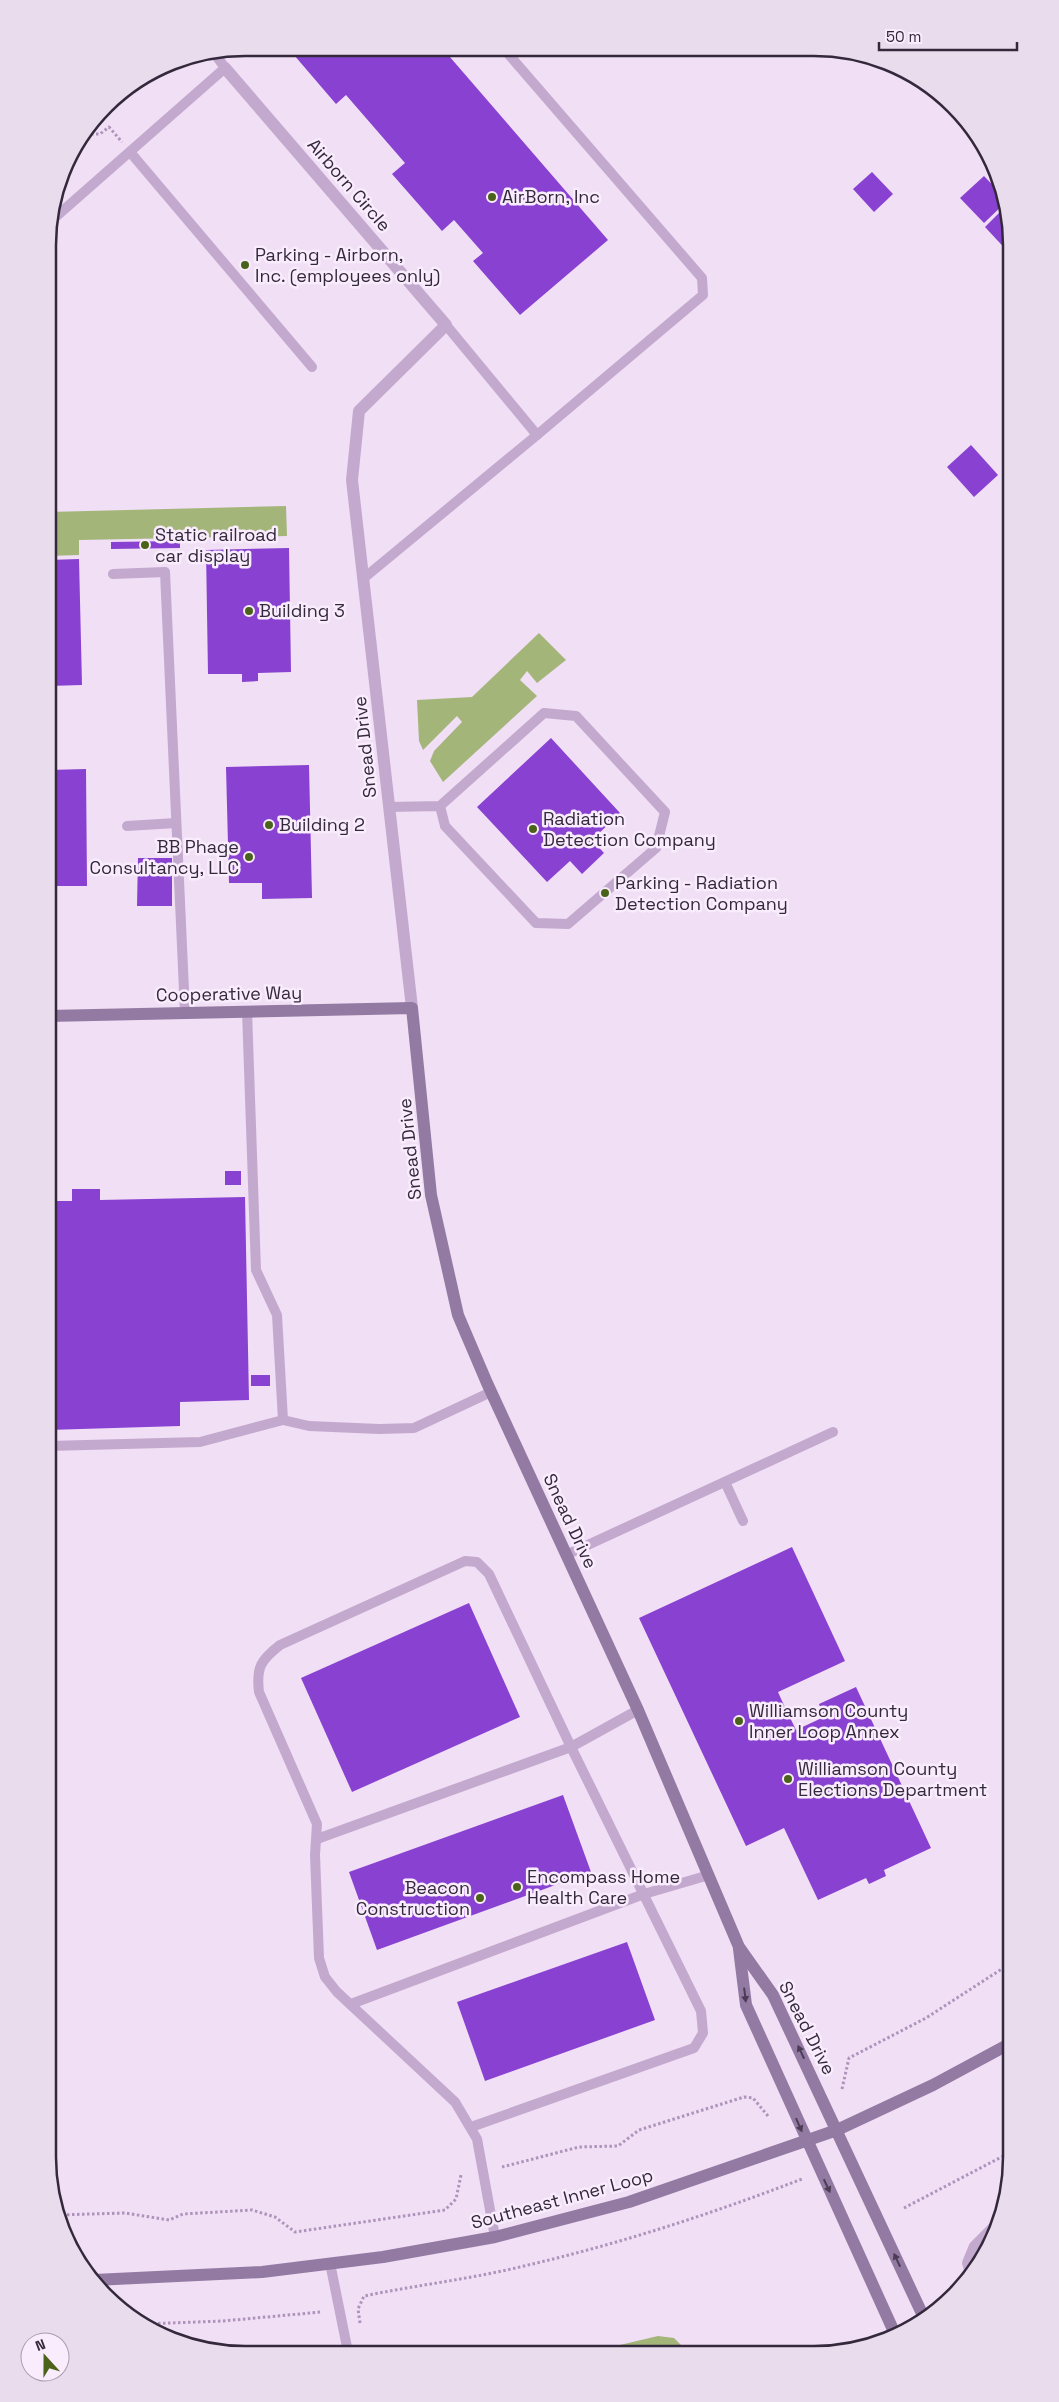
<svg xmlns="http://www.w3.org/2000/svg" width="1059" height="2402" font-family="'Space Grotesk',sans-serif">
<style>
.water{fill:#a4b57a}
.building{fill:#8841d1}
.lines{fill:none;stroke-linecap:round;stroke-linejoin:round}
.path{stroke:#ae93bb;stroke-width:3;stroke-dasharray:2.5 2.5;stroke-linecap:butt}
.lane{stroke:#c4a9cf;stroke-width:10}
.street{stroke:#c4a9cf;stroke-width:12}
.secondary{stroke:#937aa3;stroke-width:12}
.oneway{fill:#4c3d56}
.poi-dot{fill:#4b621a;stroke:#f9ecfc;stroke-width:2}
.labels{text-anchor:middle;stroke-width:5;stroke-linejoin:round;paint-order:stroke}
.street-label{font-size:18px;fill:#34293c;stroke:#f9ecfc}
.poi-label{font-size:18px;fill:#34293c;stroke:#f9ecfc;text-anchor:start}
.rim{fill:none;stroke:#34293c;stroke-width:2.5}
</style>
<rect width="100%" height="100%" fill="#f0dff5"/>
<g class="water">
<polygon points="286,506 287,536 79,540 79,555 48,556 48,512"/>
<polygon points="539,633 566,660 537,683 527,671 520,680 537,696 443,782 430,761 434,751 462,722 457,716 423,750 419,741 417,700 472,697"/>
<polygon points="658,2336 674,2338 690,2354 586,2353"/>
</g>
<g class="building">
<polygon points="288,48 443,49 608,240 520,315 473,261 483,253 454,220 442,231 392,174 405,163 346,95 336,104"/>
<polygon points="872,172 893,194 874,212 853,189"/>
<polygon points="984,176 1005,198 1006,202 984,223 960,198"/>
<polygon points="1006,206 1012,246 1011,255 985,227"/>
<polygon points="971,445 998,475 974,497 947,467"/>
<polygon points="180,541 180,548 111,549 111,542"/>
<polygon points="289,548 291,672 258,673 258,681 242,682 242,674 208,674 206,550"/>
<polygon points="79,559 82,685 48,686 48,560"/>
<polygon points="551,738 620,813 592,840 604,853 582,874 570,861 547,882 477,807"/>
<polygon points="309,765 312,898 262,899 262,883 229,883 226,767"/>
<polygon points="86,769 87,886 55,886 55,904 48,904 48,770"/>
<polygon points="138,858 172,858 172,906 137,906"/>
<rect x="225" y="1171" width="16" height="14"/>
<polygon points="72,1189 100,1189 100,1200 245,1197 249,1400 180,1402 180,1426 48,1430 48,1201 72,1201"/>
<rect x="251" y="1375" width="19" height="11"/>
<polygon points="792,1547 845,1661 778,1692 782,1701 796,1730 824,1717 819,1704 856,1687 931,1848 884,1870 886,1876 869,1884 866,1878 818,1900 784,1828 746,1846 639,1618"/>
<polygon points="469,1603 520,1717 352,1792 301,1678"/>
<polygon points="563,1795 591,1872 377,1950 349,1872"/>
<polygon points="627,1942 655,2020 485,2081 457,2002"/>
</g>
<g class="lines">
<g class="path">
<polyline points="86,134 100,134 109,127 122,142"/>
<polyline points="842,2089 849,2058 926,2018 1011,1963"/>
<polyline points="502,2167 579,2147 618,2146 639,2130 744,2097 753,2098 768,2116"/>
<polyline points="904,2208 1011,2152"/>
<polyline points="57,2215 125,2213 169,2220 183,2214 252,2210 275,2217 295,2232 445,2210 456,2199 461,2175"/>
<path d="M360,2323L358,2309L364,2296C417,2285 471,2279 524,2266C619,2244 711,2214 802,2179"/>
<polyline points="143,2324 223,2321 321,2312"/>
</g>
<g class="lane">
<polyline points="504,49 702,278 703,295 537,435"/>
<polyline points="130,152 312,367"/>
<polyline points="51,221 225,68 215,54"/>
<polyline points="113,574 165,572 185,1012"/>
<polyline points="364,578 537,435 446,325"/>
<polyline points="389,807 440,806 445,826 536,923 568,924 656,848 665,812 576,716 544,713 440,806"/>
<polyline points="127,826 176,823"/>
<polyline points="247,1011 256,1270 277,1315 283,1420 309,1426 379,1429 414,1428 491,1392"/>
<polyline points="48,1446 200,1442 283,1420"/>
<polyline points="725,1482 743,1521"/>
<polyline points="566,1555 833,1432"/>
<polyline points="317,1839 571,1747 701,2011 703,2033 694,2048 471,2127"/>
<polyline points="351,2004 644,1894 709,1875"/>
<path d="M495,2237L477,2139L455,2102L337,1992L325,1977L319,1958L315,1855L317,1824L259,1692C256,1667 261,1660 280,1645L465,1561L477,1562L489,1574L571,1747L638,1710"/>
<polyline points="330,2263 348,2352"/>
<polyline points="971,2276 967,2263 974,2246 999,2221"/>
</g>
<polyline class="street" points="225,68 446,325 359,411 352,480 412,1008"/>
<g class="secondary">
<polyline points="48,1016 412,1008 431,1195 458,1315 487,1383 638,1710 739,1947 773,1995 925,2320"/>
<polyline points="739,1949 746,2005 895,2334"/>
<polyline points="94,2280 262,2272 383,2257 495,2237 629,2202 837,2130 933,2085 1011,2043"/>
</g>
</g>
<defs><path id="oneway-solid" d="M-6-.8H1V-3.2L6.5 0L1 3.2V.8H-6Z" transform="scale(1.25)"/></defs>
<g class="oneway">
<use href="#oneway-solid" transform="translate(745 1995) rotate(83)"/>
<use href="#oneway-solid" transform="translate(801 2052) rotate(-115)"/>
<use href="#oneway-solid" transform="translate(799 2125) rotate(66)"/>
<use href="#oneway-solid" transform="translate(827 2186) rotate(65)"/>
<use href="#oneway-solid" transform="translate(897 2260) rotate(-115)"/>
</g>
<g class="poi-dot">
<circle cx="492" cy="197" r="5"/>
<circle cx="245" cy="265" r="5"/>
<circle cx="145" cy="545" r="5"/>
<circle cx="249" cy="611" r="5"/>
<circle cx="269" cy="825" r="5"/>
<circle cx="533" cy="829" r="5"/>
<circle cx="249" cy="857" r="5"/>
<circle cx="605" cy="893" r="5"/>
<circle cx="739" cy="1721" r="5"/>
<circle cx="788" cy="1779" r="5"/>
<circle cx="517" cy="1887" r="5"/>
<circle cx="480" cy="1898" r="5"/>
</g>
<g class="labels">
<g class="street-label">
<text transform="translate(349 185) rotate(49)" y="6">Airborn Circle</text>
<text transform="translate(365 747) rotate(-96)" y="6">Snead Drive</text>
<text transform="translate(229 994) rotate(-1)" y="6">Cooperative Way</text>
<text transform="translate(410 1149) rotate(-96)" y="6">Snead Drive</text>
<text transform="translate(570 1521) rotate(65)" y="6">Snead Drive</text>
<text transform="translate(807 2028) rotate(63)" y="6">Snead Drive</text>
<text transform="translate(562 2199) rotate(-15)" y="6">Southeast Inner Loop</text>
</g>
<g class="poi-label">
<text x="502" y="203">AirBorn, Inc</text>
<text x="255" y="261">Parking - Airborn,<tspan x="255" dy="21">Inc. (employees only)</tspan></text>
<text x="155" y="541">Static railroad<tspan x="155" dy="21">car display</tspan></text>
<text x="259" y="617">Building 3</text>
<text x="543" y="825">Radiation<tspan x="543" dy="21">Detection Company</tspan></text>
<text x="279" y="831">Building 2</text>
<text x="239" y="853" text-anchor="end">BB Phage<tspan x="239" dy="21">Consultancy, LLC</tspan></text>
<text x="615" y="889">Parking - Radiation<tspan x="615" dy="21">Detection Company</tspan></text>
<text x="749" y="1717">Williamson County<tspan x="749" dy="21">Inner Loop Annex</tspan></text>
<text x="798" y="1775">Williamson County<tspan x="798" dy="21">Elections Department</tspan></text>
<text x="527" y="1883">Encompass Home<tspan x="527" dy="21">Health Care</tspan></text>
<text x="470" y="1894" text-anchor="end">Beacon<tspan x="470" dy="21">Construction</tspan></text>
</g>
</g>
<path d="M0 0H1059V2402H0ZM245 56H814A189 189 0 0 1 1003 245V2157A189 189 0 0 1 814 2346H245A189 189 0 0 1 56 2157V245A189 189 0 0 1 245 56Z" fill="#e9dced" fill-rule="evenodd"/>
<path class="rim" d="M245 56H814A189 189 0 0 1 1003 245V2157A189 189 0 0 1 814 2346H245A189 189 0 0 1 56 2157V245A189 189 0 0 1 245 56Z"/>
<g transform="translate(45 2357) rotate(339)"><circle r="24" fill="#f9ecfc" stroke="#aa9eaf"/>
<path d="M0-4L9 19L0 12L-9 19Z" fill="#4b621a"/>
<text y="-8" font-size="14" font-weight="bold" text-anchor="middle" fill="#34293c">N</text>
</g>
<path d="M879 42v8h138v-8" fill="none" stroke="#34293c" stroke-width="2.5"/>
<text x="886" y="42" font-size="15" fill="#34293c" stroke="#f9ecfc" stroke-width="4" paint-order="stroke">50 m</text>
</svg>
